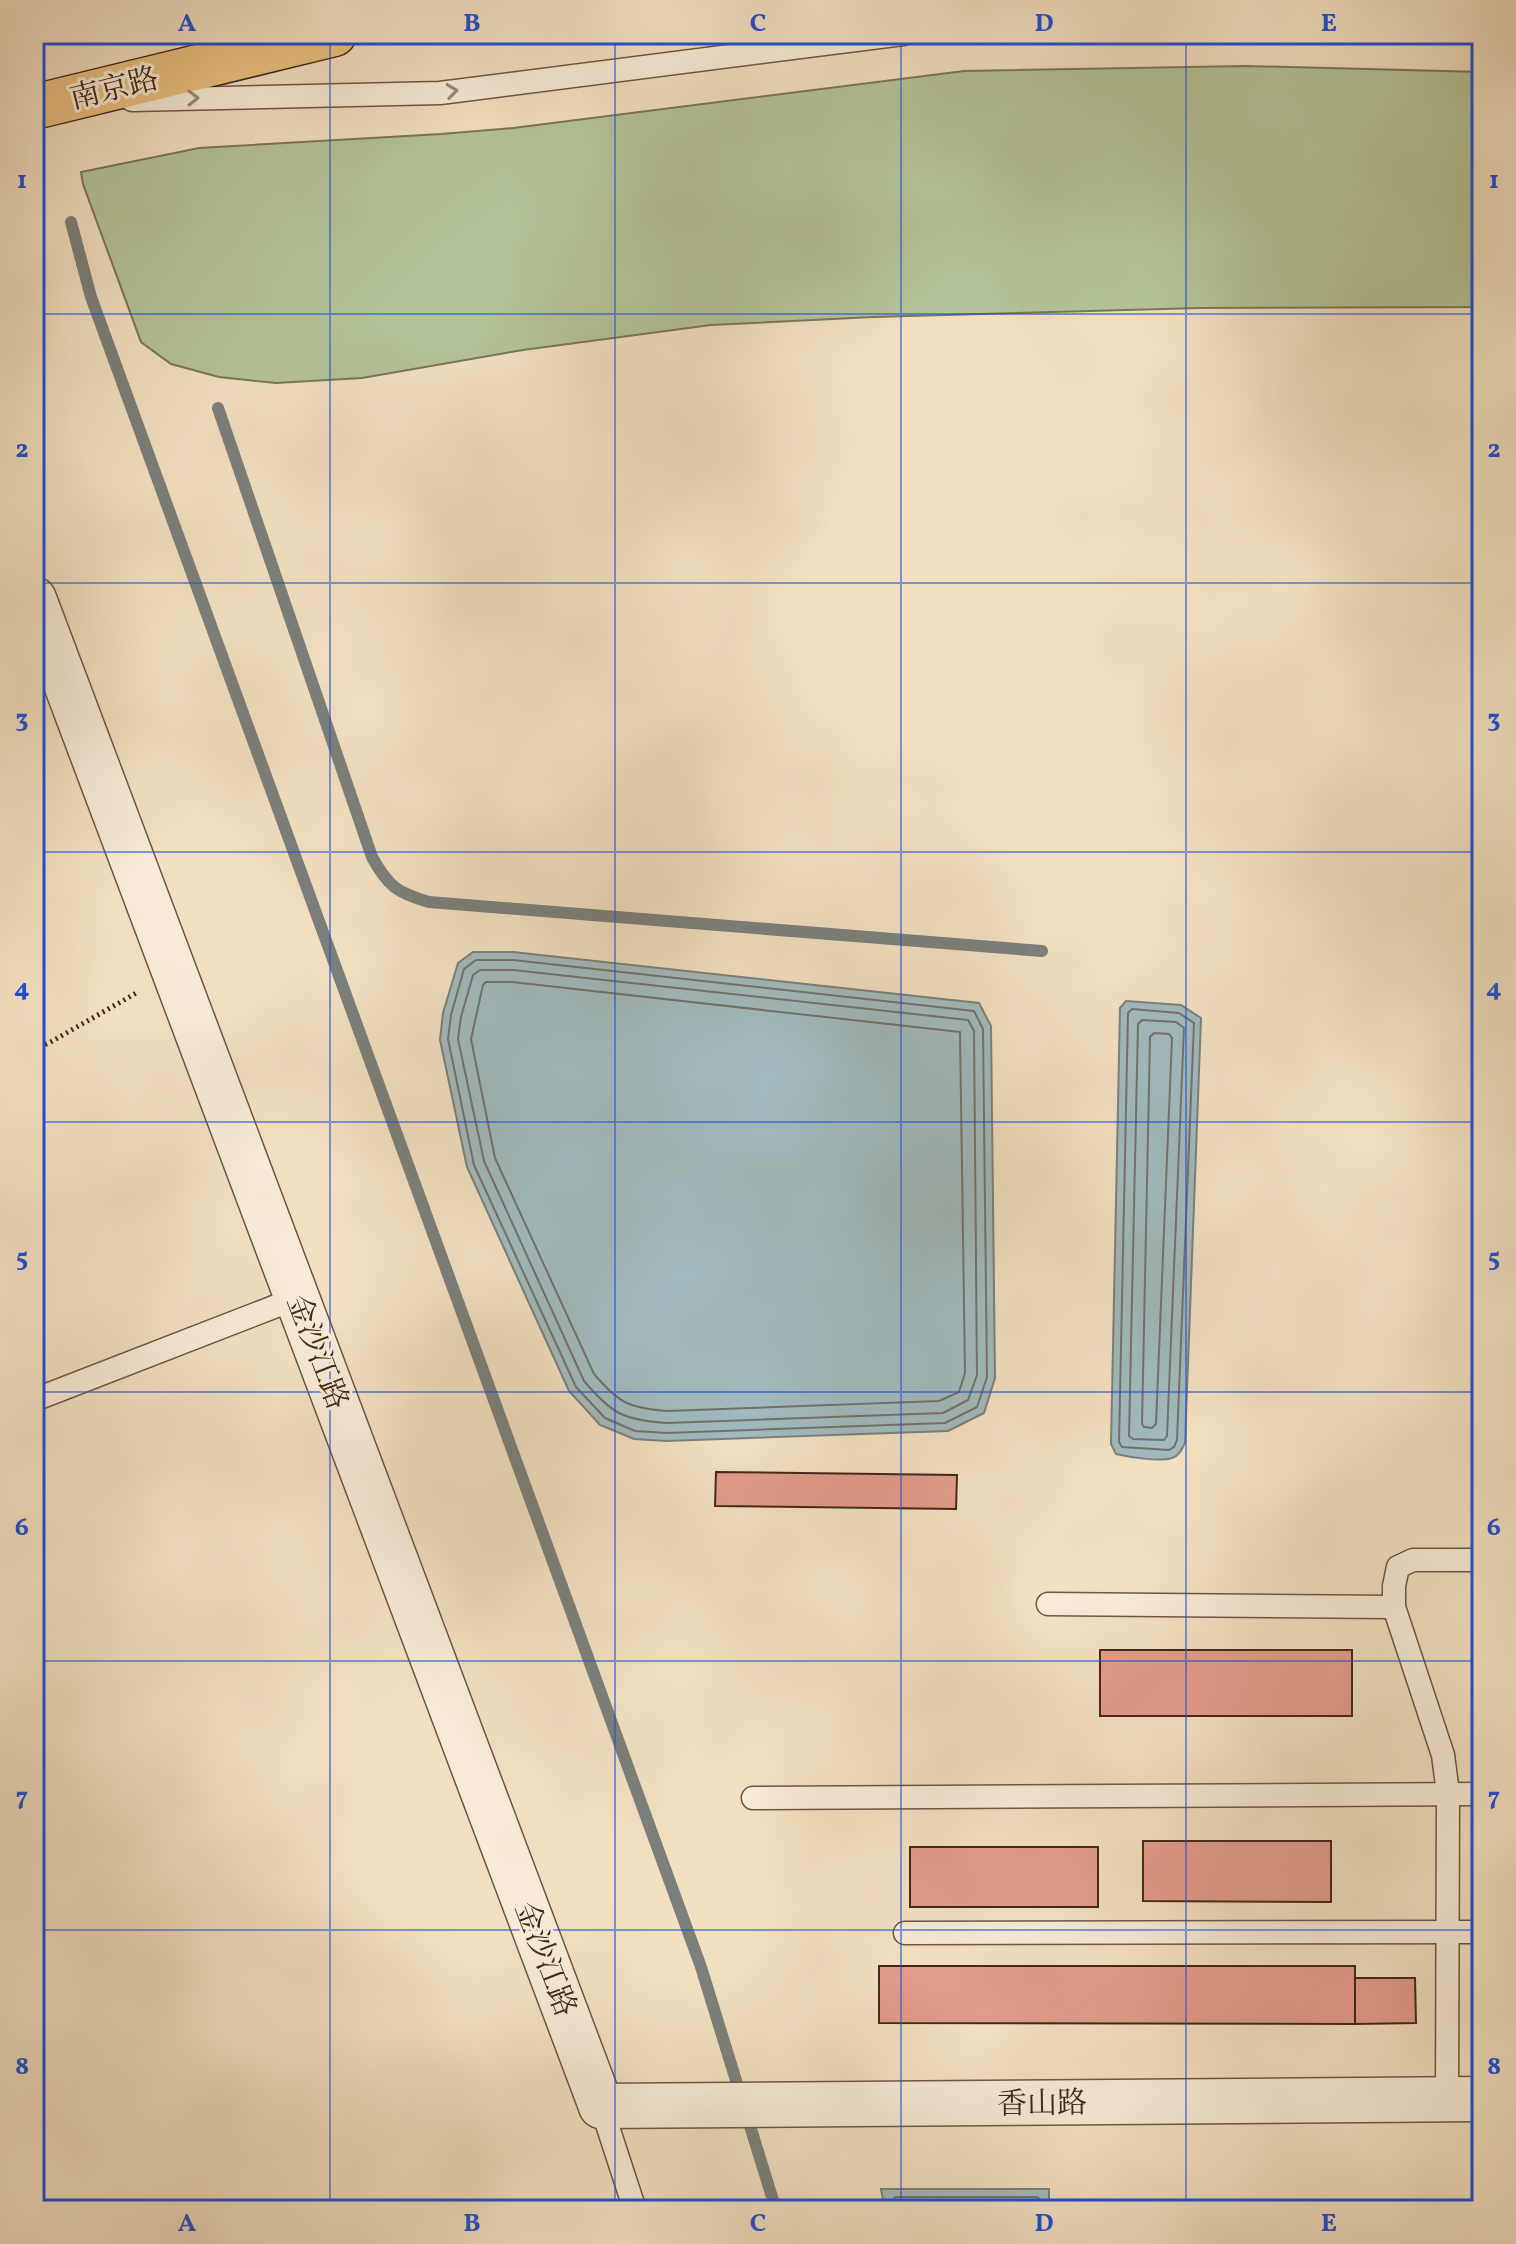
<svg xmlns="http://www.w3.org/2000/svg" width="1516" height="2244" font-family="Vollkorn,'Noto Serif SC',serif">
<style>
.green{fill:#b4c398;stroke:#7b7659;stroke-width:2}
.water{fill:#a1babe;stroke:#7b807c;stroke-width:2}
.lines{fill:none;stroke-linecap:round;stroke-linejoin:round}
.shore{stroke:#72716c;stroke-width:2}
.stream{stroke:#7b807c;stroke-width:12}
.building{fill:#e39b8b;stroke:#42281a;stroke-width:2}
.service-casing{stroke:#6e5644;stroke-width:25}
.minor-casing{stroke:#6e5644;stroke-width:47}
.tertiary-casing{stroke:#6e5644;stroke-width:47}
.primary-casing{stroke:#42281a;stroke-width:47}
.path{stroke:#42281a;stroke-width:5;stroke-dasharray:2 4;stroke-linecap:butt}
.service{stroke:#f7ebd7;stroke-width:22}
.minor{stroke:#f7ebd7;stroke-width:44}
.tertiary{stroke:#f7ebd7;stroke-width:44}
.primary{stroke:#e9c080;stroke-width:44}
.oneway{stroke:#9c8a78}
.grid{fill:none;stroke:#1d4ed8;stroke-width:2;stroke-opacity:0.55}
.labels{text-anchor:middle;stroke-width:6;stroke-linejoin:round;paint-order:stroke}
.street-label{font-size:30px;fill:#42281a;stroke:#f7ebd7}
.neatline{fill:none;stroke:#1d4ed8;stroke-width:3}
.grid-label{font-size:26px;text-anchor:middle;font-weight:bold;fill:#1d4ed8}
</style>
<rect width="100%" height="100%" fill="#f2e0c1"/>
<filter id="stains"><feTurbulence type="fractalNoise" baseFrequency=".0025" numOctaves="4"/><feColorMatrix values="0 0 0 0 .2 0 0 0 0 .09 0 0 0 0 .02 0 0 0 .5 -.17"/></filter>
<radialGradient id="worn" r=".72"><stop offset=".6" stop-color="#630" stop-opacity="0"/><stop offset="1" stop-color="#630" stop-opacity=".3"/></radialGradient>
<polygon class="green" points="1246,66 1482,72 1482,307 1200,308 873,317 711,325 523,350 362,378 276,383 219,377 171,364 141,342 83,184 81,172 199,148 441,134 513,128 964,71"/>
<g class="water">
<polygon points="473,952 513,952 979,1003 991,1026 995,1378 984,1413 948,1431 666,1441 634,1439 600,1425 569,1391 467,1167 440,1040 443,1013 458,963"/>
<path d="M1126,1001L1181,1005L1201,1018L1185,1443C1182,1449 1179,1456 1172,1458C1159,1462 1129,1457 1116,1454L1111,1444L1120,1008Z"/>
<polygon points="881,2189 1049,2189 1049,2210 885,2210"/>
</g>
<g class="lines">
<g class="shore">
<polygon points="476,960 513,960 974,1011 983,1029 987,1377 977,1407 945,1423 667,1433 635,1431 605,1418 576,1387 474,1165 448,1039 451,1015 464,969"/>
<path d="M480,970H513L968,1020L974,1031L977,1375L968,1400L943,1413L667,1423C623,1420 612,1414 584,1381L484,1161L458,1039L461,1017L473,975Z"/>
<path d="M486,982H512L960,1032L965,1373L959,1392L939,1401L667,1411C628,1408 619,1403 594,1374L495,1158L471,1039L483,985Z"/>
<polygon points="1132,1009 1179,1013 1194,1023 1177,1440 1174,1447 1169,1450 1122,1447 1119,1442 1128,1013"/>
<polygon points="1142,1020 1176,1022 1184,1028 1167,1436 1164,1440 1133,1439 1129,1436 1138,1024"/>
<polygon points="1154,1033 1169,1034 1172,1038 1156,1424 1152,1428 1144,1427 1142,1424 1150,1037"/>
<polyline points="893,2210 892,2201 895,2197 1037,2197 1041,2200 1041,2210"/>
<polyline points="903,2210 907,2207 1027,2207 1031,2210"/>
</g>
<g class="stream">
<polyline points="71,222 91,297 701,1967 776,2210"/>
<path d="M218,408L372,857C388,886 397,893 429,902L1042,951"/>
</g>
</g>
<g class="building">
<polygon points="716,1472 957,1475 956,1509 715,1506"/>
<rect x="1100" y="1650" width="252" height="66"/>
<polygon points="1143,1841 1331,1841 1331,1902 1143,1901"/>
<rect x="910" y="1847" width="188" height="60"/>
<polygon points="879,1966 1355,1966 1355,2024 879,2023"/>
<polygon points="1355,1978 1415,1978 1416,2023 1355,2024"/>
</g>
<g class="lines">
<defs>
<g id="service">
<polyline points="132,100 440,93 903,34"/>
<polyline points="34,1400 297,1298"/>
<polyline points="1048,1604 1394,1607"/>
<polyline points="753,1798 1482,1794"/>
<polyline points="905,1933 1482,1932"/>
<polyline points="1447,2099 1448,1793 1443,1755 1394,1607 1394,1586 1398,1567 1413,1560 1482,1560"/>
<polyline points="601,2106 635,2210"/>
</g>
<polyline id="minor" points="34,599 601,2106"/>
<polyline id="tertiary" points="601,2106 1482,2099"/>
<polyline id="primary" points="34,107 334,34"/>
</defs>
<use href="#service" class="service-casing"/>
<use href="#minor" class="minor-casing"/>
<use href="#tertiary" class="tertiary-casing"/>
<use href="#primary" class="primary-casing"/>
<polyline class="path" points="34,1049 49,1043 138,992"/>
<use href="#service" class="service"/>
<use href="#minor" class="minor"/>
<use href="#tertiary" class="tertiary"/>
<use href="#primary" class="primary"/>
</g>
<defs><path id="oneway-chevron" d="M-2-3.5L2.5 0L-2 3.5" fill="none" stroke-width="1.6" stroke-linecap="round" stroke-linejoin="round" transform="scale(2)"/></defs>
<g class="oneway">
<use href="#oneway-chevron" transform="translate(452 91) rotate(-7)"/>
<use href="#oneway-chevron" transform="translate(193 98) rotate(-1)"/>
</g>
<path class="grid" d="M330,34V2210M615,34V2210M901,34V2210M1186,34V2210M34,314H1482M34,583H1482M34,852H1482M34,1122H1482M34,1392H1482M34,1661H1482M34,1930H1482"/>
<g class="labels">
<g class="street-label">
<text transform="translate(114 88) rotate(-14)" y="10">南京路</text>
<text transform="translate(318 1352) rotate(69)" y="10">金沙江路</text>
<text transform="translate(546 1959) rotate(69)" y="10">金沙江路</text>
<text transform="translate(1042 2103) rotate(-1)" y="10">香山路</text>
</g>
</g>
<rect width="1516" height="2244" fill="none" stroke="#f2e0c1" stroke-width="88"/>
<rect x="44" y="44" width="1428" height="2156" class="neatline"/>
<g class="grid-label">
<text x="187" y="31">A</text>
<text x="472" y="31">B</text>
<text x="758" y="31">C</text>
<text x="1044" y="31">D</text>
<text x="1329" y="31">E</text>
<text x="22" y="188">1</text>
<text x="1494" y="188">1</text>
<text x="22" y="457">2</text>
<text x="1494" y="457">2</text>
<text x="22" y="727">3</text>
<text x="1494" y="727">3</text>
<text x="22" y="996">4</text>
<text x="1494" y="996">4</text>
<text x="22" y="1266">5</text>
<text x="1494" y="1266">5</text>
<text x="22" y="1535">6</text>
<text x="1494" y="1535">6</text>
<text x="22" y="1805">7</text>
<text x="1494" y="1805">7</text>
<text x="22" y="2074">8</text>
<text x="1494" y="2074">8</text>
<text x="187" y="2231">A</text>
<text x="472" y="2231">B</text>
<text x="758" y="2231">C</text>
<text x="1044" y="2231">D</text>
<text x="1329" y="2231">E</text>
</g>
<rect width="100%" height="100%" filter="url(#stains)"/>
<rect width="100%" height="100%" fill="url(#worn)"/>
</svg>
